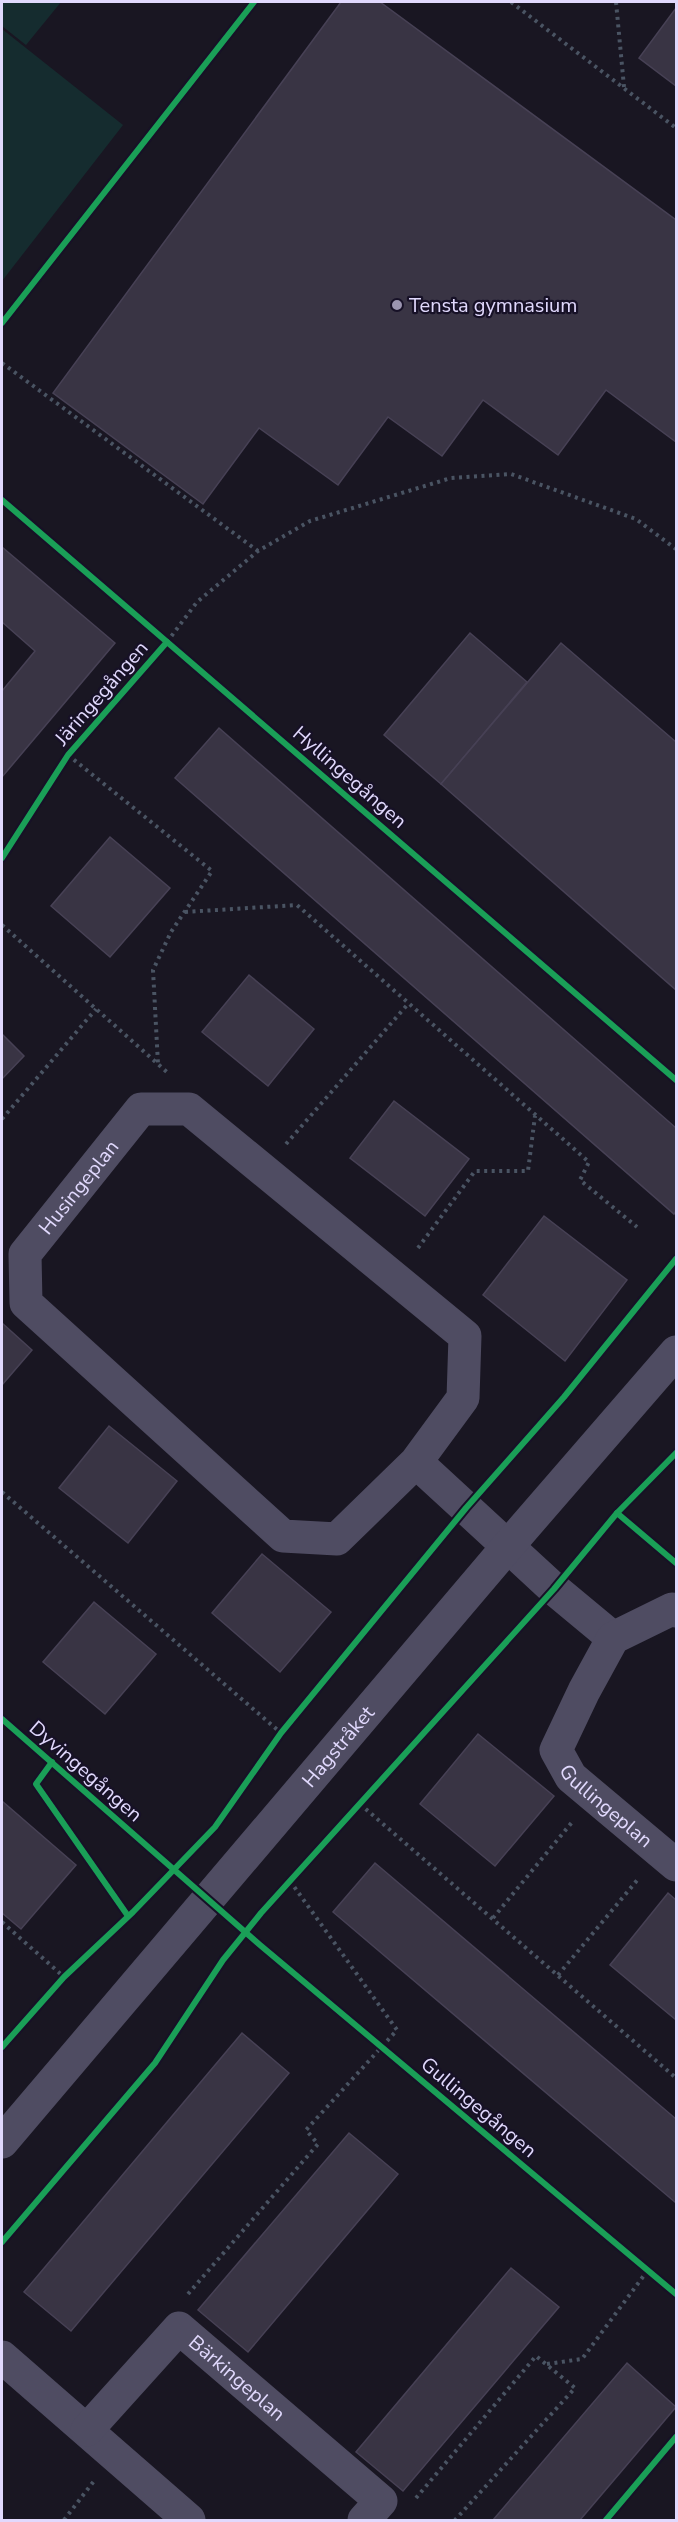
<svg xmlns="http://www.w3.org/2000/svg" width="678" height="2522" font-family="'Nunito Sans',sans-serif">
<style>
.green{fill:#152c2f}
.building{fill:#393444;stroke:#474155;stroke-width:1.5}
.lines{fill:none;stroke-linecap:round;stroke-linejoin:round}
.path{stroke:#4a5463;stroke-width:4;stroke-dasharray:3 4.5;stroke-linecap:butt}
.minor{stroke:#4f4c62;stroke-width:33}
.cycleway-casing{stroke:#171127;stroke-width:10}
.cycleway{stroke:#1a9f57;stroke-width:6}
.poi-dot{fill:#9b95b0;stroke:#171127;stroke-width:2}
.labels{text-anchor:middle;stroke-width:4.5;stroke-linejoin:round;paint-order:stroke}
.poi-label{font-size:20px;fill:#e1d9fd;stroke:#171127;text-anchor:start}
.street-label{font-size:20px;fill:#e1d9fd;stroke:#171127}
</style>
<rect width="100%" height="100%" fill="#191622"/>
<g class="green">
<polygon points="2,2 61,2 26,45 2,26"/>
<polygon points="2,29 123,125 2,281"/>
</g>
<g class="building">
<polygon points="341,2 380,2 676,220 676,442 606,390 558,455 483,400 442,456 388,417 338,485 259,428 203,504 53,393"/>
<polygon points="676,8 676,86 639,58"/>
<polygon points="2,547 115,643 2,777 2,691 35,651 2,622"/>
<polygon points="470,633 527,682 441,784 384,735"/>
<polygon points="561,643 676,742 676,990 441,784"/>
<polygon points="219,728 676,1128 676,1211 674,1214 175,778"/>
<polygon points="110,837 170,888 110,957 51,906"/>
<polygon points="249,975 314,1029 268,1086 202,1032"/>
<polygon points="2,1034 24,1056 2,1079"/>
<polygon points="394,1101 469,1159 425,1216 350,1158"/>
<polygon points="544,1216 627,1280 565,1361 483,1295"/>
<polygon points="2,1323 32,1350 2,1385"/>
<polygon points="109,1426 177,1481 128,1543 59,1488"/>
<polygon points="262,1554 331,1612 280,1672 212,1613"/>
<polygon points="94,1602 156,1654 105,1714 43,1662"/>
<polygon points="478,1734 554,1796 495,1866 420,1804"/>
<polygon points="2,1801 76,1865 21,1929 2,1913"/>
<polygon points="375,1863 676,2119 676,2203 333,1912"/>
<polygon points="668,1893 676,1900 676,2020 610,1965"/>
<polygon points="242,2033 289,2073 71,2331 24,2292"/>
<polygon points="349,2133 398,2174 248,2352 198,2310"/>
<polygon points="511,2268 559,2307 403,2491 356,2452"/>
<polygon points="627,2363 676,2407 580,2520 493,2520"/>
</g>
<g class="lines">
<g class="path">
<polyline points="511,2 676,128"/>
<polyline points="616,2 624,87"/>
<polyline points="2,363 258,551"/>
<polyline points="167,642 197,602 258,551 310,521 451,478 511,474 636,519 676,549"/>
<polyline points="68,755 212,871 171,932 153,970 158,1064"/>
<polyline points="185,912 297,905 589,1162 580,1180 637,1227"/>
<polyline points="2,925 169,1074"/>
<polyline points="2,1119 96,1009"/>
<polyline points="286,1144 408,1004"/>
<polyline points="418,1248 475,1171 528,1171 535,1116"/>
<polyline points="2,1492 281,1733"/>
<polyline points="360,1804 676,2078"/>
<polyline points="493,1918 573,1821"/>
<polyline points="2,1922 64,1977"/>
<polyline points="558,1975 639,1878"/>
<polyline points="188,2294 318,2144 306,2130 397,2030 290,1881"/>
<polyline points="547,2364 582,2359 648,2270"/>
<polyline points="416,2498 536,2356 575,2388 455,2520"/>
<polyline points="64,2520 94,2481"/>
</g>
<g class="minor">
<path id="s1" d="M416,1462L337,1539L283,1536L26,1303L25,1254L141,1109H189L465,1336L463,1398L416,1462L554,1589L613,1638"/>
<path id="s2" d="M676,1611L672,1609L613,1638L584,1691L556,1750L571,1777L676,1865"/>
<path id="s3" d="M2,2142L508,1546L676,1352"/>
<polyline points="2,2357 189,2520"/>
<path id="s4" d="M87,2430L179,2328L381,2501L364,2520"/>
</g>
<defs>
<g id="cycleway">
<polyline points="2,323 254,2"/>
<polyline points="2,500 676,1080"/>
<polyline points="2,858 68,755 167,642"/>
<polyline points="617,1513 676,1563"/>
<polyline points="2,1719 260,1945 676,2294"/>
<polyline points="52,1762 36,1784 128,1916"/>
<polyline points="2,2047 64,1977 133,1912 215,1827 281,1733 466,1508 564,1397 676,1259"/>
<polyline points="2,2242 155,2063 223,1960 261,1913 554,1589 617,1513 676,1453"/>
<polyline points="606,2520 676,2437"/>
</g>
</defs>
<use href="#cycleway" class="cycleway-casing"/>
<use href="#cycleway" class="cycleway"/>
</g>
<circle class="poi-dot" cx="397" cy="305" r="6"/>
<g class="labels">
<g class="poi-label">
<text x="409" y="312">Tensta gymnasium</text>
</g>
<g class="street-label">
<text transform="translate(101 693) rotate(-49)" y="7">Järingegången</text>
<text transform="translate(350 777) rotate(41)" y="7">Hyllingegången</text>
<text dy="7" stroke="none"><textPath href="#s1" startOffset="646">Husingeplan</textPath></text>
<text dy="7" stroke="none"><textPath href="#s3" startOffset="519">Hagstråket</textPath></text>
<text transform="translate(86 1771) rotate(41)" y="7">Dyvingegången</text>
<text dy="7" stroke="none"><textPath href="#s2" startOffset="272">Gullingeplan</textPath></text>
<text transform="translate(479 2107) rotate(40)" y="7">Gullingegången</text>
<text dy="7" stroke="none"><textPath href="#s4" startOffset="214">Bärkingeplan</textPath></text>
</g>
</g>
<rect width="678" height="2522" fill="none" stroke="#e1d9fd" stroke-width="6"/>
</svg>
